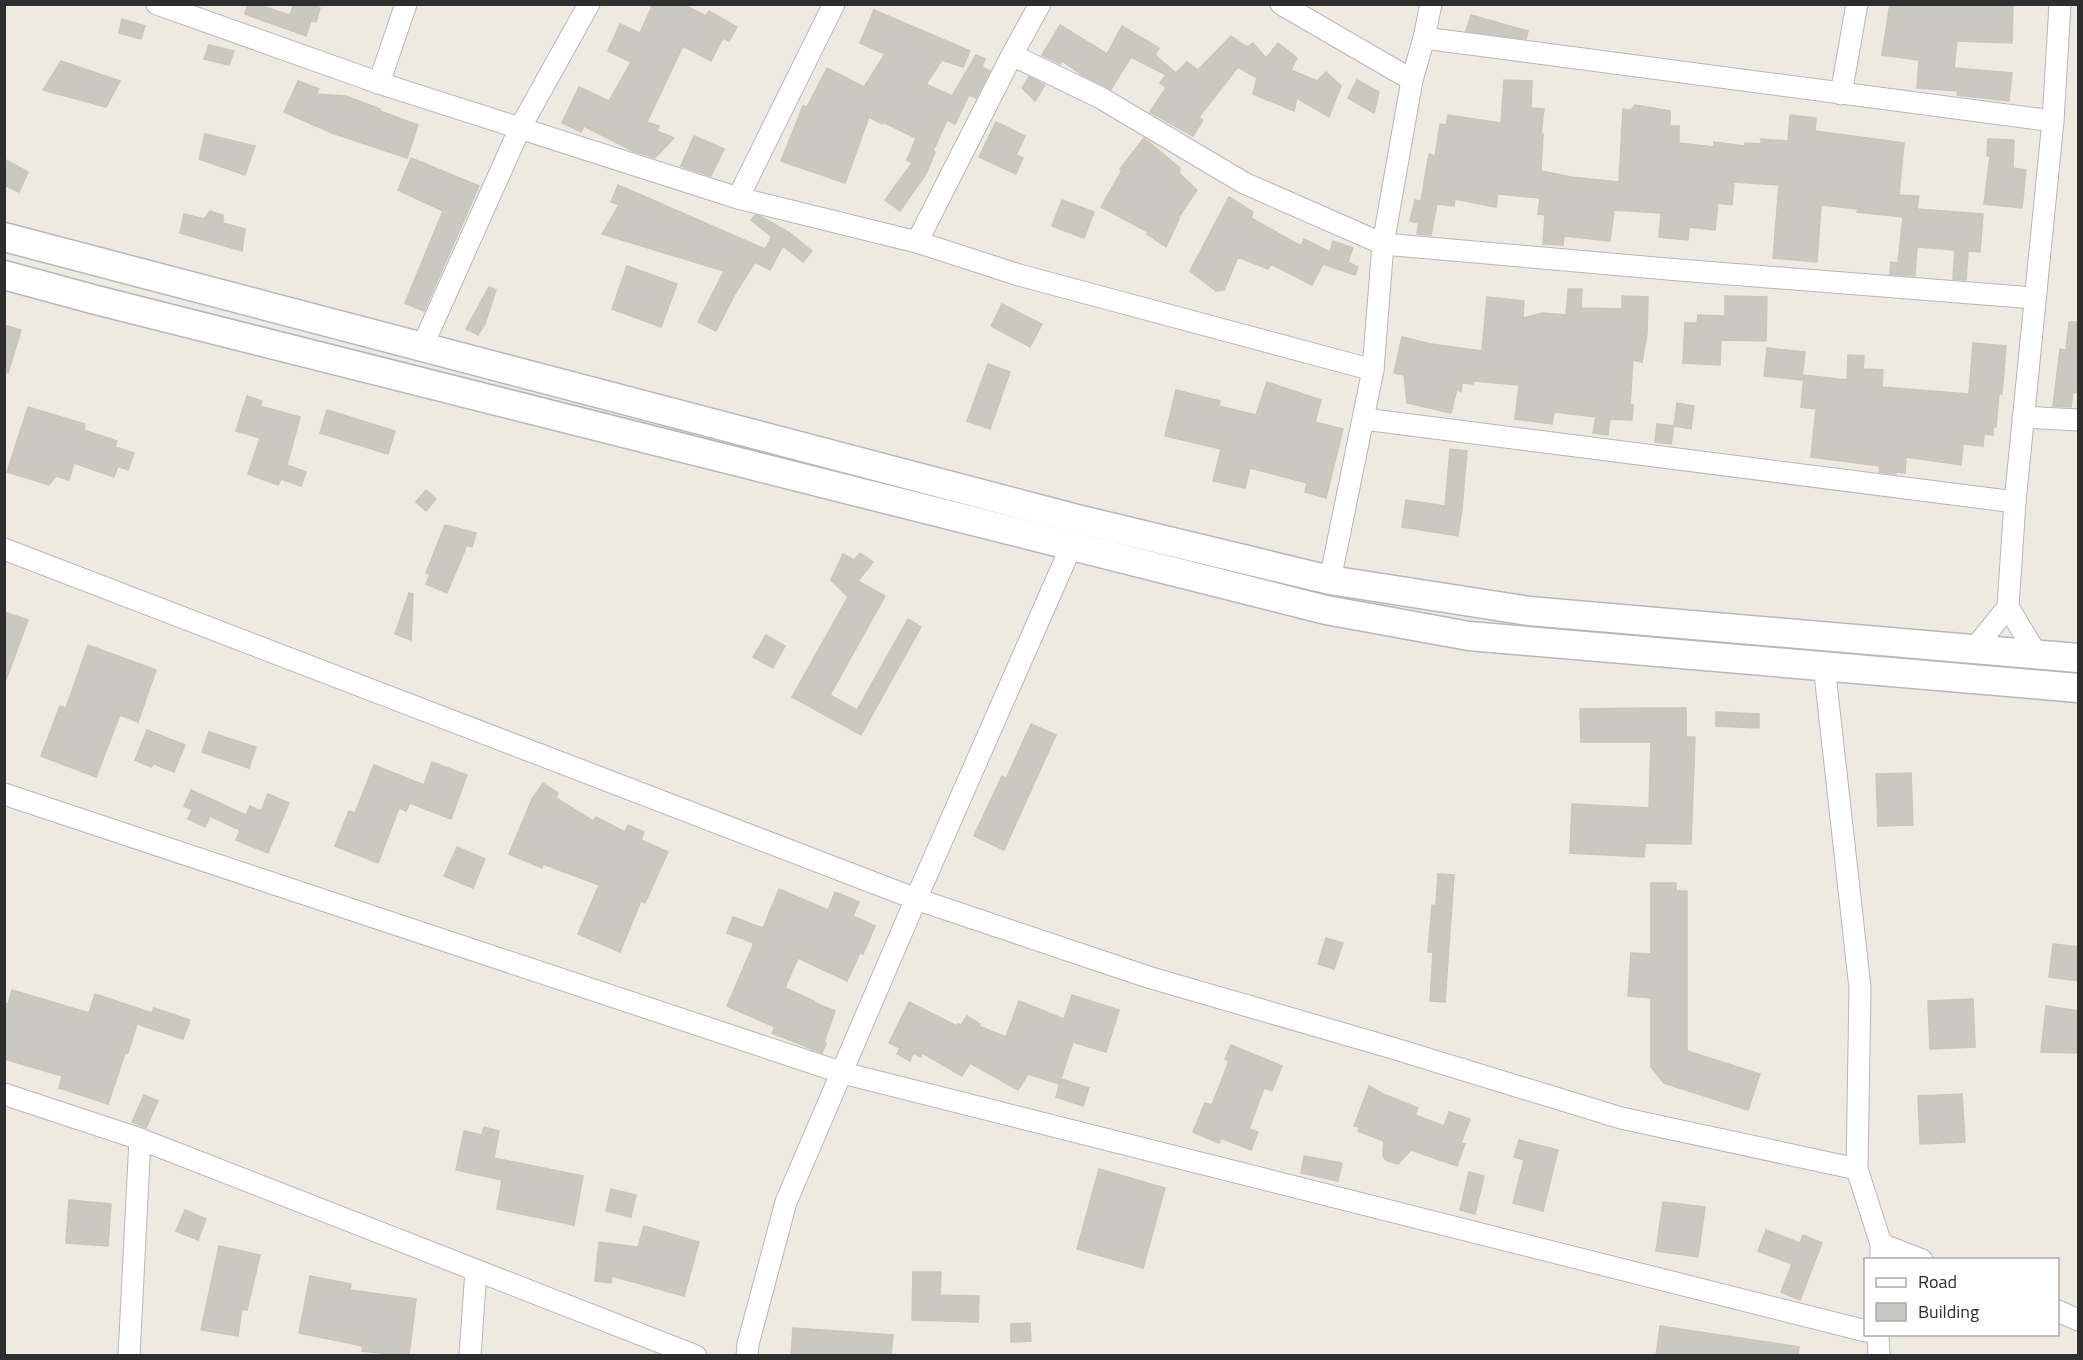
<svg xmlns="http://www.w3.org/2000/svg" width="2083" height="1360" font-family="'Titillium Web',sans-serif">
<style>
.building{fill:#cac8c0;stroke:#c9c6bb;stroke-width:1.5}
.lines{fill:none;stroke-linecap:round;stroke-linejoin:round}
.street-casing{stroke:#b5b6c0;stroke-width:23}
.secondary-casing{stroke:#b5b6c0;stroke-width:31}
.street{stroke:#fff;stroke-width:21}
.secondary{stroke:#fff;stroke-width:28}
</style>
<rect width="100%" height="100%" fill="#eeeae2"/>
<g class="building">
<polygon points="248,4 255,4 290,15 294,4 311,4 320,8 316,22 311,21 306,36 245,14"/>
<polygon points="653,4 682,4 706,16 709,11 737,27 729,41 723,38 711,61 683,46 647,122 659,126 657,131 674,138 655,158 633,151 584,126 581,132 562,123 579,87 609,101 631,62 608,51 620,24 640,33"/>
<polygon points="1890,4 2013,4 2012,43 1957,41 1954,68 2012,73 2009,101 1957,95 1958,91 1917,88 1919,60 1882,55"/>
<polygon points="874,10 970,51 963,67 942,60 926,84 952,96 976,55 985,59 982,67 990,71 976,98 969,95 955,124 947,120 933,151 935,152 926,174 900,211 885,200 912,163 907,160 916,138 883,122 882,124 869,117 845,183 781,161 803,106 807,107 827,68 864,87 885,54 860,43"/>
<polygon points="1471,15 1528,31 1526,39 1466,31"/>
<polygon points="122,19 145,26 141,39 119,33"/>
<polygon points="1060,25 1107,54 1122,26 1159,48 1155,55 1176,73 1187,62 1198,70 1231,36 1247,47 1253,43 1266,58 1278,43 1297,58 1291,70 1317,81 1326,72 1341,86 1329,117 1297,98 1294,111 1253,94 1257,78 1238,67 1199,117 1203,120 1193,136 1150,112 1166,88 1160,83 1166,75 1131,57 1111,89 1082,75 1062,61 1060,64 1042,55"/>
<polygon points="209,45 234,51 229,65 204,59"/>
<polygon points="61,61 120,81 106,107 43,90"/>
<polygon points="1029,77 1045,85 1035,101 1022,88"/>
<polygon points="1357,80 1379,92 1374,113 1348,98"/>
<polygon points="1504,80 1532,81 1531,108 1544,109 1541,133 1543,134 1541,171 1571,177 1619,182 1623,109 1631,110 1635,105 1670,111 1670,126 1679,126 1679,143 1714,147 1714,142 1745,146 1745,143 1761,144 1761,139 1788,141 1790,115 1816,118 1815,131 1904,143 1899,195 1919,196 1917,209 1983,214 1980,252 1968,251 1966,280 1953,279 1955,250 1917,247 1915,276 1890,274 1891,262 1898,263 1903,217 1857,212 1858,209 1821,205 1817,262 1773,258 1779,185 1734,182 1732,205 1718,203 1715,230 1689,227 1688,240 1659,237 1661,213 1614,210 1610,241 1564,236 1563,245 1543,244 1545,215 1538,214 1540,198 1498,194 1496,207 1455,199 1454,206 1437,204 1431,235 1417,234 1419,223 1410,221 1415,200 1421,201 1429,154 1435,156 1440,124 1446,125 1448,115 1501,123"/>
<polygon points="298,81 319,89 316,94 346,96 380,109 380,111 418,125 407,158 332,133 284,112"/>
<polygon points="996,122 1025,136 1016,155 1023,158 1016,174 979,157"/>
<polygon points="205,134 255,146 245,175 199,159"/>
<polygon points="694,136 724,149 711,176 681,166"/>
<polygon points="1144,138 1180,168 1179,173 1197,190 1178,218 1179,219 1166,247 1147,234 1148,232 1101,207 1122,170 1120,169"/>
<polygon points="1988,139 2014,140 2013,168 2026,170 2022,208 1984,204 1990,156 1987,156"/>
<polygon points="411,158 479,186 424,311 405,303 443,211 398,190"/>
<polygon points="4,159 28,172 19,192 4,185"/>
<polygon points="618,185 765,249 772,237 751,220 755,215 760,216 790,233 812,251 803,262 783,246 770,270 755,262 735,294 716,331 698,322 724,271 602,234 619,205 611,202"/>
<polygon points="1229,197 1253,212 1251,218 1301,246 1304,239 1330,252 1333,241 1353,248 1348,262 1358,267 1355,275 1323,264 1312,285 1271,264 1268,269 1238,257 1224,290 1216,291 1190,271"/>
<polygon points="1062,200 1094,212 1084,238 1052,226"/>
<polygon points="210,211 223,215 223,223 245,229 242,251 180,233 184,214 204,219"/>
<polygon points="627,266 677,284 661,327 612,309"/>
<polygon points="489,287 496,290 485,324 478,335 466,329"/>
<polygon points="1568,289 1582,289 1581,308 1622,309 1622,296 1648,297 1647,334 1642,362 1633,360 1630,405 1633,405 1632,420 1610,419 1608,435 1593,433 1596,417 1554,412 1552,424 1515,419 1519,385 1474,381 1473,384 1462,383 1461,392 1457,389 1451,413 1407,403 1404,375 1394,373 1402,337 1431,344 1482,351 1487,297 1524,301 1523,318 1543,313 1566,315"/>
<polygon points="1725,296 1767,297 1766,341 1721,340 1720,365 1683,363 1685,323 1697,323 1698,315 1725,316"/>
<polygon points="1002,304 1042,324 1030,347 991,326"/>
<polygon points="2069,322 2079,322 2079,393 2073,392 2071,407 2053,406 2060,349 2066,350"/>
<polygon points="4,325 21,330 8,373 4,372"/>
<polygon points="1973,343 2006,346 2002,394 1999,393 1996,427 1993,427 1993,435 1984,434 1983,446 1963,444 1961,465 1906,457 1905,473 1896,472 1896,474 1879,472 1880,466 1811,457 1816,409 1801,407 1804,375 1847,380 1848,355 1864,356 1863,369 1883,370 1882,387 1969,394"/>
<polygon points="1767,348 1805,352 1802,380 1764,376"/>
<polygon points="988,364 1010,372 990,429 967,421"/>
<polygon points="1267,382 1321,400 1315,422 1343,429 1326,498 1305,492 1307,483 1250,468 1245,488 1213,481 1221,449 1165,436 1176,390 1220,401 1219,406 1256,415"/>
<polygon points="247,396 262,401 260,406 300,417 287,465 306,472 301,486 281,479 278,485 248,474 260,438 236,431"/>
<polygon points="1677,403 1694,406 1691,429 1674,426"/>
<polygon points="28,407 85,424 84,430 117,441 115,447 134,453 128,470 118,466 114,477 74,463 69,480 56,476 49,485 7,472"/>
<polygon points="327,410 395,431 388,454 320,433"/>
<polygon points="1657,424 1674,426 1671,444 1655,442"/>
<polygon points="1450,449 1467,451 1462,509 1458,536 1402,527 1406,500 1445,506"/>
<polygon points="426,490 436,499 426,511 416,502"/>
<polygon points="445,525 476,533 472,547 467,545 447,593 426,584 430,574 426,573"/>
<polygon points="860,553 873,562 858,581 885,596 830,695 857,710 908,619 921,627 861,735 792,697 848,597 831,580 843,554 854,560"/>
<polygon points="409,593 413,594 411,640 395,634"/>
<polygon points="4,612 28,620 6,680 4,680"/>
<polygon points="766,635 785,646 773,668 753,657"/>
<polygon points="88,645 156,670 138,722 120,715 96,777 41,756 60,706 66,708"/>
<polygon points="1653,708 1686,708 1686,737 1695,737 1691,844 1645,843 1644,857 1570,853 1572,804 1649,808 1651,742 1581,742 1580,709"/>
<polygon points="1716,712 1759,714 1759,728 1716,726"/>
<polygon points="1031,724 1056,735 1004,850 974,836 1002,776 1006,779"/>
<polygon points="147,730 185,745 174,772 154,764 151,767 135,760"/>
<polygon points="209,732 256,747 249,768 202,752"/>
<polygon points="432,762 467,775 451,819 410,803 406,811 399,808 378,863 335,846 349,811 355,813 374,765 424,785"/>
<polygon points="1911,773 1913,825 1878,826 1876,774"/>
<polygon points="543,783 558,793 556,798 593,821 596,817 625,832 628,825 644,832 641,840 668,852 645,903 641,901 620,952 578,934 599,885 543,864 542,868 509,854 532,799"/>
<polygon points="191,790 246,815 250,806 261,811 268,794 289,803 268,853 236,840 240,830 210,816 205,827 188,819 192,810 184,806"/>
<polygon points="457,847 485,859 473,888 444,876"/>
<polygon points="1438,874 1454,875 1445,1002 1430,1001 1433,952 1428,952 1432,905 1436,906"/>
<polygon points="1651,883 1676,883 1676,891 1687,891 1687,1051 1760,1074 1748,1110 1664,1083 1651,1067 1651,998 1628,996 1631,953 1651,954"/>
<polygon points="779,889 828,910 835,892 859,902 853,916 875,926 863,954 860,953 847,981 798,958 785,988 814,1001 813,1002 835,1011 824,1042 826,1043 822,1053 772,1033 775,1027 727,1006 754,943 727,933 733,917 763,928"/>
<polygon points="1326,938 1343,943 1334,969 1318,964"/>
<polygon points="2053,944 2079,947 2079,981 2049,977"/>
<polygon points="12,990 89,1013 95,994 152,1013 154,1008 190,1020 183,1039 137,1024 128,1053 125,1053 108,1104 59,1088 62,1076 4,1059 4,1003 8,1004"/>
<polygon points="1072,995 1119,1010 1106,1052 1073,1042 1059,1084 1028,1074 1018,1090 970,1063 962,1076 922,1053 921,1057 913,1053 910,1061 897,1054 900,1048 889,1043 909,1002 957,1026 958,1024 961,1025 967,1016 980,1024 979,1026 1006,1037 1019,1001 1064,1019"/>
<polygon points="1973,999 1975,1047 1930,1049 1928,1001"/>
<polygon points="2046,1006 2079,1011 2078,1053 2041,1052"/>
<polygon points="1231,1045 1282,1066 1272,1091 1264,1088 1249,1129 1258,1132 1251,1150 1221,1138 1219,1143 1193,1132 1205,1103 1212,1105 1229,1061 1225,1059"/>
<polygon points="1061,1079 1089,1088 1083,1106 1056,1097"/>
<polygon points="1369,1086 1383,1094 1418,1108 1415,1115 1444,1126 1449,1112 1470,1119 1461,1143 1465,1144 1457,1166 1411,1150 1398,1164 1388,1161 1384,1158 1383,1154 1384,1141 1358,1131 1359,1127 1354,1126"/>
<polygon points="1962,1094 1965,1142 1920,1144 1918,1096"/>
<polygon points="144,1095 158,1101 146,1128 132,1122"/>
<polygon points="484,1127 499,1131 494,1158 583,1176 574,1225 497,1209 502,1180 456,1170 464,1131 482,1135"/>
<polygon points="1519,1140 1558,1150 1543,1211 1513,1203 1524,1160 1514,1157"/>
<polygon points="1304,1156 1342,1163 1338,1181 1301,1173"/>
<polygon points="1099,1169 1165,1188 1143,1268 1077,1249"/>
<polygon points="1469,1172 1484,1176 1475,1214 1460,1210"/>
<polygon points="611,1189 636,1195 631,1217 606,1211"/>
<polygon points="69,1200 111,1204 108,1246 66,1243"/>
<polygon points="1663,1202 1705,1207 1698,1257 1656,1251"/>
<polygon points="185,1210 206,1219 198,1240 176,1231"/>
<polygon points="644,1226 699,1242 684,1296 612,1276 611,1283 595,1281 599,1242 638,1247"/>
<polygon points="1766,1230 1800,1243 1803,1235 1822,1243 1800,1300 1781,1292 1792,1264 1758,1251"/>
<polygon points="219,1246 260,1255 247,1310 242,1309 238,1336 201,1330"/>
<polygon points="913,1272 941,1272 940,1295 979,1296 978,1322 912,1320"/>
<polygon points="310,1276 351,1284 350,1290 416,1299 409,1356 362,1351 363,1346 299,1333"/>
<polygon points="1030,1323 1031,1341 1011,1342 1011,1324"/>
<polygon points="1660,1326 1799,1347 1798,1356 1656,1356"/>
<polygon points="793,1328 893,1335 891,1356 791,1356"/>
</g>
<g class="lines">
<defs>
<g id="street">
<polyline points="157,4 379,83 738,198 917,242 1019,275 1373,370"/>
<polyline points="1281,4 1412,80"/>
<polyline points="1424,38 2053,121"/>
<polyline points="1012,55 1101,98 1244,183 1383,244 1679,270 2034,298"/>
<polyline points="379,83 406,4"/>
<polyline points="1841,94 1857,4"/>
<polyline points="738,198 834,4"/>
<polyline points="917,242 1012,55 1040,4"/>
<polyline points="422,347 520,128 589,4"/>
<polyline points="2023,417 2078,420"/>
<polyline points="1364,419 2015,502"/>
<polyline points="4,549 916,899 1148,977 1389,1047 1621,1118 1857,1169"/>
<polyline points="1330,580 1373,370 1383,244 1412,80 1424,38 1431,4"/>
<polyline points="2008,607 2037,655"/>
<polyline points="1974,649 2008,607 2015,502 2053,121 2060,4"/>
<polyline points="1824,665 1860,988 1857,1169 1881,1244 1881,1260"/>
<polyline points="4,794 843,1073 1866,1331"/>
<polyline points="4,1094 140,1139 696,1356"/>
<polyline points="1881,1244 1922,1260"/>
<polyline points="2058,1311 2078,1320"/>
<polyline points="1878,1334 1879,1356"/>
<polyline points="129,1356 140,1139"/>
<polyline points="470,1356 476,1270"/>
<polyline points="747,1356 748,1344 786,1202 916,899 1071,547"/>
</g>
<g id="secondary">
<polyline points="4,237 1077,519 1330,580 1529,611 2078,658"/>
<polyline points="4,275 96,300 1326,610 1469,636 2078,688"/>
</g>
</defs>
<use href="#street" class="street-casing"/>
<use href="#secondary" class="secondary-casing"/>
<use href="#street" class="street"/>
<use href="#secondary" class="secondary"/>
</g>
<rect width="2083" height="1360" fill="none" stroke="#2e2e2e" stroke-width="12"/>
<rect x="1864" y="1258" width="195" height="78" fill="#ffffff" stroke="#ababab" stroke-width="1.5"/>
<rect x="1876" y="1278" width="30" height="9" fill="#ffffff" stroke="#ababab" stroke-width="1.5"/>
<text x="1918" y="1288" font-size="18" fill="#2e2e2e">Road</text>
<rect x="1876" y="1303" width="30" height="18" fill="#cac8c0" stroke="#ababab" stroke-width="1.5"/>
<text x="1918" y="1318" font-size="18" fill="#2e2e2e">Building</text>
</svg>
